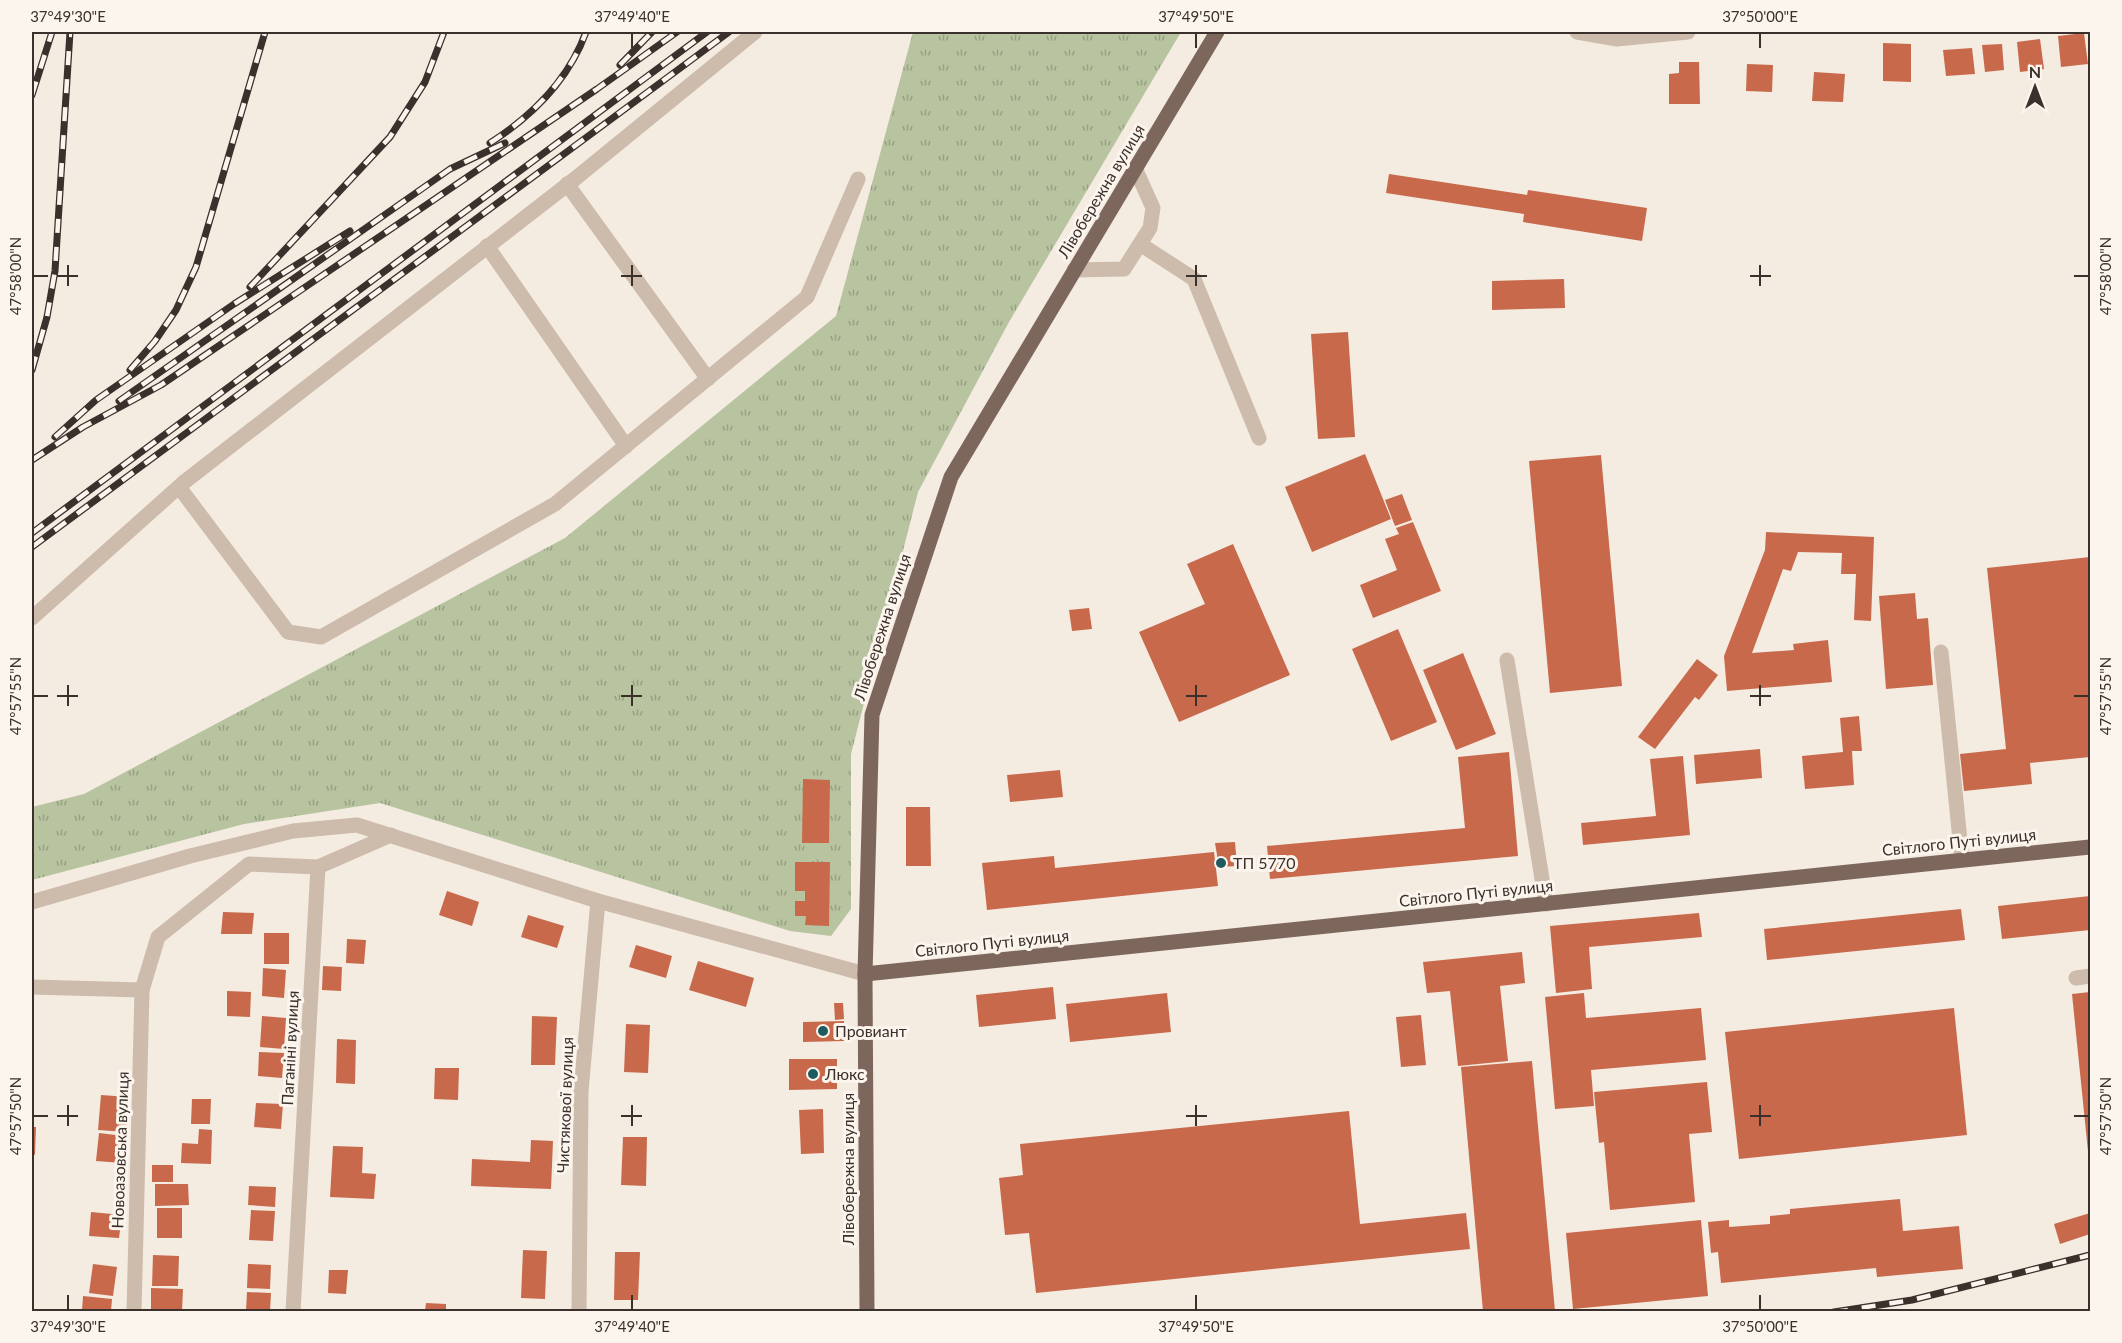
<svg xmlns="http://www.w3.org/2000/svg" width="2122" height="1343" font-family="Lato,sans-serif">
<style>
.grass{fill:url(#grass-tufts)}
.building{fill:#c8694b}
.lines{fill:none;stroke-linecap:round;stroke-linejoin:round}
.minor{stroke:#cdbbac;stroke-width:15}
.major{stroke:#7d675c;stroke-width:15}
.rail-casing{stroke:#3b302b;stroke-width:7}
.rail{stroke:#fbf5ee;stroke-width:4.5;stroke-dasharray:14;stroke-linecap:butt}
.ticks{fill:none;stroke:#3b302b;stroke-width:2}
.poi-dot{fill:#1f5a5e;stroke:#fbf5ee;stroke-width:2}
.labels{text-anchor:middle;stroke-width:6;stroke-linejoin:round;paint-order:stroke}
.street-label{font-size:16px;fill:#3b302b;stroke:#fbf5ee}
.poi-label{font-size:16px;fill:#3b302b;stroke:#fbf5ee;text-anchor:start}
.neatline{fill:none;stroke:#3b302b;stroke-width:2}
.ticks-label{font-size:15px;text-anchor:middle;fill:#3b302b}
</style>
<defs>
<pattern id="grass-tufts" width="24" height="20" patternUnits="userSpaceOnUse" patternTransform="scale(1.5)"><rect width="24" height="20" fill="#b8c4a0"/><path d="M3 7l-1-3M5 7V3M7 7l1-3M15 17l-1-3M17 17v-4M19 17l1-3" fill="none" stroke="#97a083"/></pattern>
</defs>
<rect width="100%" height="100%" fill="#f4ebe1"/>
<polygon class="grass" points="913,32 1181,32 1009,322 918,492 851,754 851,909 831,936 790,931 380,803 244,824 32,880 32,807 84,794 565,538 836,316"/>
<g class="building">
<polygon points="2084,33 2088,64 2061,67 2058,36"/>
<polygon points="2040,39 2044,69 2020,72 2017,42"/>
<polygon points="1883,43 1911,44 1911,82 1883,81"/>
<polygon points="2002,44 2004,70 1985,72 1982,45"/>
<polygon points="1972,48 1975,74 1946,76 1943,50"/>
<polygon points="1679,62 1699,62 1700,104 1669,104 1669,74 1679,73"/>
<polygon points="1747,64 1773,65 1772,92 1746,91"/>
<polygon points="1814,72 1845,74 1843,102 1812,101"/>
<polygon points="1389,174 1527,195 1528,190 1647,208 1642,241 1523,222 1524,214 1386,193"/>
<polygon points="1564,279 1565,308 1492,310 1492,281"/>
<polygon points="1348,332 1355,437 1318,439 1311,334"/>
<polygon points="1365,454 1391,519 1312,552 1285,487"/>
<polygon points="1601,455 1622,686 1550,693 1529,461"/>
<polygon points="1402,494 1412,520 1395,526 1385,500"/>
<polygon points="1413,522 1441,591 1373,618 1360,585 1397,570 1385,539 1399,534 1396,528"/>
<polygon points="1766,532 1874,537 1871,621 1854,620 1856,574 1841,574 1842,553 1798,552 1791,571 1783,569 1752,653 1794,650 1793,644 1828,640 1832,682 1727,691 1724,656 1765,550"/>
<polygon points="1233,544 1290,675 1179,722 1139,632 1205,604 1187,564"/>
<polygon points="2090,557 2090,757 2030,763 2032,784 1964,791 1960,754 2006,749 1987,568"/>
<polygon points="1915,593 1917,619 1928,618 1933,685 1886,689 1879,596"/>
<polygon points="1089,608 1092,629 1072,631 1069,610"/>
<polygon points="1398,629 1437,722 1391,741 1352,649"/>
<polygon points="1463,653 1496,734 1456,750 1423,670"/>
<polygon points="1697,659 1718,675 1699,700 1695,697 1655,749 1638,737"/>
<polygon points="1859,716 1862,751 1852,751 1854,785 1805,789 1802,756 1843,752 1840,718"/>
<polygon points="1760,749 1762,778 1696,784 1694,755"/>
<polygon points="1509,752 1518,856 1270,879 1267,846 1465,828 1458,757"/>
<polygon points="1683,756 1690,835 1583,845 1581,823 1656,816 1650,759"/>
<polygon points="1060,770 1063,797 1010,802 1007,775"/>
<polygon points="803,779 830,780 829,843 802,843"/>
<polygon points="906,807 930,807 931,866 906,866"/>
<polygon points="1235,842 1237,866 1219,867 1215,843"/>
<polygon points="1214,852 1218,886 987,910 982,863 1054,856 1055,868"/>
<polygon points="795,862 830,862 829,926 805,925 806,916 795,916 795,901 805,901 805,891 795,891"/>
<polygon points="447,891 479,902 472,926 439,915"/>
<polygon points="2090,896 2090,930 2002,939 1998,906"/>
<polygon points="1961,909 1965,940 1767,960 1764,929"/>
<polygon points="223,912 254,913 252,934 221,934"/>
<polygon points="1699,913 1702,937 1589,947 1592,989 1556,993 1550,926"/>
<polygon points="528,915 564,926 557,948 521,937"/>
<rect x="264" y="933" width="25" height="31"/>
<polygon points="347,939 366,940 364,964 346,963"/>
<polygon points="636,945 672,956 666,978 629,967"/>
<polygon points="1522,952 1525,983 1500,986 1508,1061 1458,1066 1450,991 1427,993 1423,962"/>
<polygon points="698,961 754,978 746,1007 689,990"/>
<polygon points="323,966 342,967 341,991 322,990"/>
<polygon points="263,968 286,970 284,998 262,996"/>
<polygon points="1053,987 1056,1019 979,1027 976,995"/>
<polygon points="227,991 251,992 250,1017 227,1016"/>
<polygon points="2090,992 2090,1161 2089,1161 2072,994"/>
<polygon points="1167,993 1171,1032 1070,1042 1066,1004"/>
<polygon points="1584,993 1586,1018 1701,1008 1706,1060 1591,1070 1594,1106 1555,1109 1545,997"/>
<polygon points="834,1003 843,1003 844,1019 835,1020"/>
<polygon points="1954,1008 1967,1135 1739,1159 1725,1032"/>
<polygon points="1421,1015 1426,1065 1401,1067 1396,1017"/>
<polygon points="262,1016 286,1018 284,1049 260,1047"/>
<polygon points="532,1016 557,1017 555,1065 531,1065"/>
<polygon points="844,1021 844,1041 803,1042 803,1022"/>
<polygon points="626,1024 650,1025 648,1073 624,1072"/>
<polygon points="337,1039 356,1040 355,1084 336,1083"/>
<polygon points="259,1052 284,1053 282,1078 258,1076"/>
<polygon points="789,1059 837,1059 837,1089 789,1090"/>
<polygon points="1532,1061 1555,1311 1483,1311 1461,1067"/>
<polygon points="435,1068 459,1068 458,1100 434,1099"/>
<polygon points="1707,1082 1712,1132 1689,1134 1695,1202 1610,1210 1604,1142 1599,1143 1594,1092"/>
<polygon points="101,1095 129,1097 126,1132 98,1130"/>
<polygon points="192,1099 211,1099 210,1124 191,1124"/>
<polygon points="256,1103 283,1104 281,1129 254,1127"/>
<polygon points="823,1109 824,1153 801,1154 799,1110"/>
<polygon points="1349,1111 1360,1224 1466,1213 1470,1249 1036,1293 1029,1233 1005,1235 999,1178 1023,1175 1020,1144"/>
<polygon points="32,1127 36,1127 35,1155 32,1154"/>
<polygon points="199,1129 212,1130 211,1164 181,1163 182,1143 198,1144"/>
<polygon points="99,1133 124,1136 122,1163 96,1161"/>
<polygon points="623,1137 647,1137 646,1186 621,1185"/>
<polygon points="531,1140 553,1141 551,1189 471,1186 472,1159 530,1162"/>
<polygon points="333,1146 363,1147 362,1173 376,1174 374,1199 330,1197"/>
<rect x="152" y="1165" width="21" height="17"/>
<polygon points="155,1184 188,1184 189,1205 155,1206"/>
<polygon points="249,1186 276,1187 275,1207 248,1205"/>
<polygon points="1900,1199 1903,1231 1959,1226 1963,1269 1877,1277 1876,1268 1721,1283 1718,1252 1711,1253 1708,1222 1729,1220 1729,1227 1770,1224 1770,1216 1790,1214 1790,1209"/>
<rect x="157" y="1208" width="25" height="30"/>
<polygon points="251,1210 275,1211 273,1241 249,1240"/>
<polygon points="91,1212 122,1215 119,1238 89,1236"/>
<polygon points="2090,1213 2090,1234 2060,1244 2054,1224"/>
<polygon points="1701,1220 1708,1296 1573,1309 1566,1233"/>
<polygon points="523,1250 547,1251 545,1299 521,1298"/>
<polygon points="615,1252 640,1252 638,1300 614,1300"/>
<polygon points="153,1255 179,1256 178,1286 152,1286"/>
<polygon points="93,1264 117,1267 113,1296 89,1293"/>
<polygon points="248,1264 271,1265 270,1289 247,1288"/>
<polygon points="329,1270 348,1270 346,1294 328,1293"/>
<polygon points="151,1288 183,1289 182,1311 151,1310"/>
<polygon points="247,1292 271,1293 270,1311 246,1311"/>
<polygon points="83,1296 112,1299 111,1311 82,1311"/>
<polygon points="426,1303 446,1304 446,1311 425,1311"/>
</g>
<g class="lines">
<g class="minor">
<polyline points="1577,32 1617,39 1688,32"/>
<polyline points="567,184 708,379"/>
<polyline points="1140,244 1194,279 1259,438"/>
<polyline points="487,246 626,446"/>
<polyline points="1074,270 1124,269 1150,228 1153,208 1135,168"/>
<polyline points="179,487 288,632 321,637 555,504 807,297 858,179"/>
<polyline points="32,618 183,483 576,178 755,32"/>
<polyline points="1941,652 1962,860"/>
<polyline points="1507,660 1546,904"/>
<polyline points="32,902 190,856 293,831 357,825 598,901 865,974"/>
<polyline points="2076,978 2090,976"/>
<polyline points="32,987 142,990 158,937 249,864 318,867"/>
<polyline points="134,1312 142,990"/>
<polyline points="293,1312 318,867 391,835"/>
<polyline points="579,1312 581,1091 598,901"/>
</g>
<g class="major">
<polyline points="865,974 2090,847"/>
<polyline points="867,1312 865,974 872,715 951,477 1217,32"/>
</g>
<defs>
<g id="rail">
<polyline points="620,65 652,32"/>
<polyline points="32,95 52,32"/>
<path d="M490,143C532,116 569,79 586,32"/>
<polyline points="250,287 390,137 425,82 444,32"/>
<polyline points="32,370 47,317 55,271 70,32"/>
<polyline points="130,370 155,341 176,310 196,267 265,32"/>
<polyline points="119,401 450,169 505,143"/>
<polyline points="55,437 96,400 234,304 350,231"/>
<polyline points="32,460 83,427 161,385 597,89 677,32"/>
<polyline points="32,533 707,32"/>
<polyline points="32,547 729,32"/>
<polyline points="1834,1312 1912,1300 2090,1255"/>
</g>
</defs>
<use href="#rail" class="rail-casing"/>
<use href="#rail" class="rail"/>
</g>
<path class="ticks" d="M68,33V48M632,33V48M1196,33V48M1760,33V48M68,265V286M632,265V286M1196,265V286M1760,265V286M33,276H48M57,276H78M621,276H642M1186,276H1207M1750,276H1771M2074,276H2089M68,685V706M632,685V706M1196,685V706M1760,685V706M33,696H48M57,696H78M621,696H642M1186,696H1207M1750,696H1771M2074,696H2089M68,1105V1126M632,1105V1126M1196,1105V1126M1760,1105V1126M33,1116H48M57,1116H78M621,1116H642M1186,1116H1207M1750,1116H1771M2074,1116H2089M68,1295V1310M632,1295V1310M1196,1295V1310M1760,1295V1310"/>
<g class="poi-dot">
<circle cx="1221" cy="863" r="6"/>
<circle cx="823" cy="1031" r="6"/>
<circle cx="813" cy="1074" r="6"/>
</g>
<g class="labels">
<g class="street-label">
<text transform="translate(1101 191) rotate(-59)" y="6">Лівобережна вулиця</text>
<text transform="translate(882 627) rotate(-72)" y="6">Лівобережна вулиця</text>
<text transform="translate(1959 842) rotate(-6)" y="6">Світлого Путі вулиця</text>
<text transform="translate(1476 893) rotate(-6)" y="6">Світлого Путі вулиця</text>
<text transform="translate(992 943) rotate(-6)" y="6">Світлого Путі вулиця</text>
<text transform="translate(290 1048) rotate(-87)" y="6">Паганіні вулиця</text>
<text transform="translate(565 1105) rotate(-88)" y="6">Чистякової вулиця</text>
<text transform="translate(120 1150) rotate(-88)" y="6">Новоазовська вулиця</text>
<text transform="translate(848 1169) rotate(-90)" y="6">Лівобережна вулиця</text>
</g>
<g class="poi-label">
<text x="1233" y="869">ТП 5770</text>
<text x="835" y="1037">Провиант</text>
<text x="825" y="1080">Люкс</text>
</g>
</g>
<rect width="2122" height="1343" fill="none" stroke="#fbf5ee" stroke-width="66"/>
<g transform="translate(2035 87)" stroke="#fbf5ee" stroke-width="4.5" paint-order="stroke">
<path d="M0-4.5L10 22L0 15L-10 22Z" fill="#3b302b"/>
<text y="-9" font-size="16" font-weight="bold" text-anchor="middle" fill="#3b302b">N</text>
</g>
<rect x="33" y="33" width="2056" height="1277" class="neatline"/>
<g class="ticks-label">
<text x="68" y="22">37°49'30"E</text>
<text x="632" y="22">37°49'40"E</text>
<text x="1196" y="22">37°49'50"E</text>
<text x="1760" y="22">37°50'00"E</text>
<text transform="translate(16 276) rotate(-90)" y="5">47°58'00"N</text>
<text transform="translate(2106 276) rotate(-90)" y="5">47°58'00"N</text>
<text transform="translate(16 696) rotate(-90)" y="5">47°57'55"N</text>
<text transform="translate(2106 696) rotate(-90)" y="5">47°57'55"N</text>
<text transform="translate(16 1116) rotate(-90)" y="5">47°57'50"N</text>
<text transform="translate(2106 1116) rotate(-90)" y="5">47°57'50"N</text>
<text x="68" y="1332">37°49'30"E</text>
<text x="632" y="1332">37°49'40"E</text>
<text x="1196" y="1332">37°49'50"E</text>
<text x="1760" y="1332">37°50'00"E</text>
</g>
</svg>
